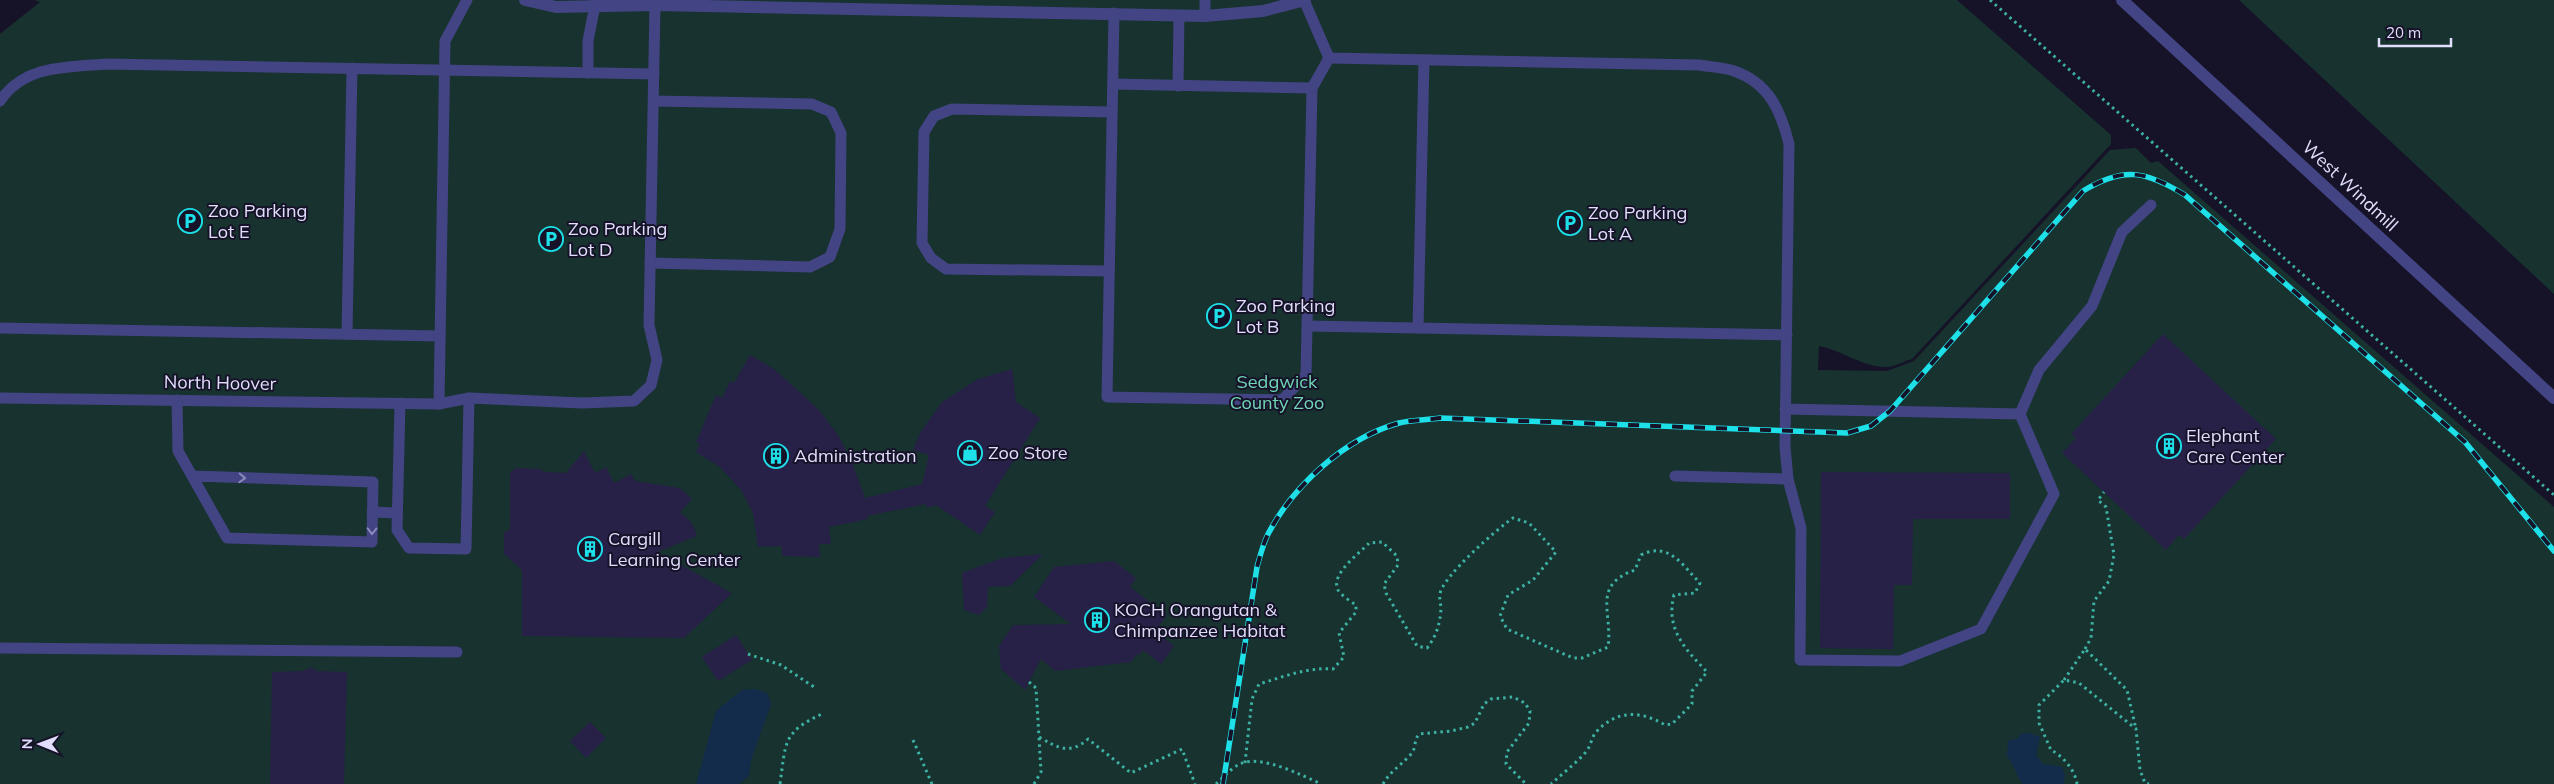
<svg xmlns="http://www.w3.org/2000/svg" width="2554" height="784" font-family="Mulish,sans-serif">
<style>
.green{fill:#17322f}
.water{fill:#142c4b}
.building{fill:#272148}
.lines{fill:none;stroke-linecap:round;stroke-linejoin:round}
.path{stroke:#3db1a3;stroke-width:3;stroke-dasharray:2.5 4;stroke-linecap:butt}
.service{stroke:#434483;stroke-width:11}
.minor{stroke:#434483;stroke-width:12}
.tertiary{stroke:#434483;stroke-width:12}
.rail-casing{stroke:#1de0e9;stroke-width:5.5}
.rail{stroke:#161329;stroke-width:4;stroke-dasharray:11;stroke-linecap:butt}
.oneway{stroke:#8a89b9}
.labels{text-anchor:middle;stroke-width:4;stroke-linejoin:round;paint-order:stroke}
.street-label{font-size:18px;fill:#e0defc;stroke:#161329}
.poi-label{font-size:18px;fill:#e0defc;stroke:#161329;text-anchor:start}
.park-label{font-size:18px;fill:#70d6b6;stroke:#161329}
</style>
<rect width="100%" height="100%" fill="#161329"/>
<g class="green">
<path d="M34,0H1957L2111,135V144L1912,359C1904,361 1894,367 1886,367C1862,367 1842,350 1819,346L1818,370L1887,371L1914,361L2110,150L2136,148L2151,163L2158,161L2554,507V784H0V34L40,2Z"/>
<polygon points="2239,0 2554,0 2554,294"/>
</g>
<g class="water">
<polygon points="756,689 767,693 771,704 751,760 749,776 739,784 696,784 716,711 742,690"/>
<path d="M2021,733H2030L2040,737L2036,755L2043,764L2062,767L2065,775L2064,784H2023C2016,777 2015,764 2007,757L2008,741L2018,738Z"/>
</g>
<g class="building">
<polygon points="2163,334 2276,439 2184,539 2179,535 2166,550 2062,453 2076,438 2071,434"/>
<polygon points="750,355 774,369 819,410 838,435 852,462 865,498 922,484 929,455 913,450 920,433 942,402 978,379 1012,369 1016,402 1040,418 985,506 995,512 980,535 936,505 927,508 926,504 867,516 868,519 829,527 831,544 819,544 820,557 782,556 782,546 758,547 753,513 741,490 720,467 696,452 700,444 696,442 716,395 722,398 730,381 734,383"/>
<polygon points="584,451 595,473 606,467 614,483 631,474 635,481 680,488 692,499 680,512 692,523 697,536 657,552 732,593 684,638 522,636 522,570 504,554 504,533 510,529 510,473 516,468 540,469 544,472 566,473"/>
<polygon points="1821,472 2010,473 2010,519 1913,519 1912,585 1894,585 1893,649 1820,648"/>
<polygon points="1043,554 1010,586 988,587 987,607 979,615 964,610 962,573 1002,558"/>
<polygon points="1114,561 1136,578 1130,587 1167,615 1155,631 1174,646 1161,664 1143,650 1139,655 1137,654 1131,662 1055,671 1041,659 1025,690 1001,669 999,646 1013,625 1071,624 1034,597 1054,567"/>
<polygon points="736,635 752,660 718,681 702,657"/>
<polygon points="311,667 317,671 347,672 344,784 270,784 272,672 303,671"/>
<polygon points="590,722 606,738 586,758 570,741"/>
</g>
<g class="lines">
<g class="path">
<polyline points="1990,0 2554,495"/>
<polyline points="2085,649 2091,638 2094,601 2109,581 2114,555 2106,507 2098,500 2104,492"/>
<polyline points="748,654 781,665 814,687"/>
<polyline points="2064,680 2085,649 2127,690 2136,729"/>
<path d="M1029,682L1036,688L1039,737C1058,748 1070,755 1088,739L1131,773L1182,749L1195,784"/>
<polyline points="913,740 932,784"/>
<path d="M1245,763L1252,699L1259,684C1283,677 1307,667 1333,669L1344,657L1339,633L1356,612V605C1350,601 1342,596 1338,590C1330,574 1359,554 1369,543L1382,542L1397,556L1398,565L1384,584L1386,593L1417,646L1427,648C1436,637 1440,624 1441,609C1441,604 1439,599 1440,594C1442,577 1498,528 1513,518L1529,523L1556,552L1533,580L1508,595L1500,616L1507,629L1573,658H1582L1608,647C1613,613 1591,585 1635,570L1641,555C1669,541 1682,565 1700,583L1695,593L1674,595C1665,629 1686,650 1707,672L1692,691V704L1672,724L1665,725C1642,711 1617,709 1596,732C1591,738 1591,747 1585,753C1575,764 1562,774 1551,784"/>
<path d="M780,784C786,742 782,732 824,713"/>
<polyline points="1034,784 1041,772 1039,738"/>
<path d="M1216,784C1223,778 1231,768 1240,764C1260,754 1302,775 1321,784"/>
<path d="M1383,784C1390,771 1403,764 1412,753C1416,747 1414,740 1419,734L1451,731L1468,727L1475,723L1484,704L1491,699L1513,697L1525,703L1530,711L1529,723L1507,752L1506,764L1526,784"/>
<path d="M2077,784C2075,770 2063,756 2051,750L2039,723V705L2064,680L2079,683L2136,729L2140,770L2145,783L2149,784"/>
</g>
<g class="service">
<polyline points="1114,13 1107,397 1282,400 1306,375 1312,88 1329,58 1304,0"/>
<polyline points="1205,16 1205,0"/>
<path d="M1329,58L1699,65C1710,67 1723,67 1734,71C1769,83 1781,111 1789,144L1785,447L1788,479L1801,528L1800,660L1900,661L1981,629L2054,494L2020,414"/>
<polyline points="588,73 588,41 596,0"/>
<polyline points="1113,84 1312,88"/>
<polyline points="1178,86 1179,16"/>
<path d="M0,101C24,65 67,67 107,64L654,74"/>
<polyline points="650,263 810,267 830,257 840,229 841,133 831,112 812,104 654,101"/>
<polyline points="1109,271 946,269 931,258 922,243 924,132 934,116 952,109 1112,112"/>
<polyline points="1308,326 1787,335"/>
<polyline points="0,328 440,336"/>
<polyline points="1418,328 1424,60"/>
<polyline points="347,334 352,68"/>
<polyline points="0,398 439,404 469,398 582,403 634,401 651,385 657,360 649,325 655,5"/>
<polyline points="177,400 178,451 227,538 372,542 373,482 193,476"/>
<polyline points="400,403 397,530 409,548 466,549 469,398"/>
<polyline points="439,404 445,41 467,0"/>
<polyline points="1785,409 2020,414 2039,370 2092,306 2122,232 2151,205"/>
<polyline points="1675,476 1788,479"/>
<polyline points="372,512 397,513"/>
<polyline points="0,648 457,652"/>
</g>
<polyline class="minor" points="525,0 556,7 655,5 1205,16 1263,11 1305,0"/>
<polyline class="tertiary" points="2122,0 2554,398"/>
<defs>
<path id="rail" d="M1223,784L1257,567C1260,556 1263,544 1268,534C1293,486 1345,438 1399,423C1412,420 1427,420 1440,418L1847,433L1871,426L1890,411L2083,191C2124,166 2146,171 2185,195L2465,442L2554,551"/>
</defs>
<use href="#rail" class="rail-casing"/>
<use href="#rail" class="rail"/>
</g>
<defs><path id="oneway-chevron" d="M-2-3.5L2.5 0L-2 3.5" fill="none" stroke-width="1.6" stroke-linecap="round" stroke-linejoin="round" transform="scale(1.25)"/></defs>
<g class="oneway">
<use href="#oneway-chevron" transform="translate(242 478) rotate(2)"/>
<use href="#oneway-chevron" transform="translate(372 531) rotate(91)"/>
</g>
<defs>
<symbol id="parking-ring" viewBox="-11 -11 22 22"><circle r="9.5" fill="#161329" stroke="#1de0e9" stroke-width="1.5"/><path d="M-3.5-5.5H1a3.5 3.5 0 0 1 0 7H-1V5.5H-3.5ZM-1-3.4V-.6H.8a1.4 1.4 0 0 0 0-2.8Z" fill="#1de0e9"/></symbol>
<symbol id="building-ring" viewBox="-11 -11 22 22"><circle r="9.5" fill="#161329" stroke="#1de0e9" stroke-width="1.5"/><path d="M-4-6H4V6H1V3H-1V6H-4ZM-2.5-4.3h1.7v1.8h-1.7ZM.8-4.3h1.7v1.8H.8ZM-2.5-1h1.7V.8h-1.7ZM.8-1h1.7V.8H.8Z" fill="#1de0e9"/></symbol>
<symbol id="shop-ring" viewBox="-11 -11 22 22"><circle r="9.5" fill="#161329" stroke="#1de0e9" stroke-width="1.5"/><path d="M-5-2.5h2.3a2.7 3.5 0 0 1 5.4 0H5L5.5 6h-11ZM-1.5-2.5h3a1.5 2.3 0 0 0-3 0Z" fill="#1de0e9"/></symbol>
</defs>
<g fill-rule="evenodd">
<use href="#parking-ring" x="176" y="207" width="28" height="28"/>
<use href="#parking-ring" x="1556" y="209" width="28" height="28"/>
<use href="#parking-ring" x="537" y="225" width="28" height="28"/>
<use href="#parking-ring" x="1205" y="302" width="28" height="28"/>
<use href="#building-ring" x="2155" y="432" width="28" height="28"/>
<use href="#shop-ring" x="956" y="439" width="28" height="28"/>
<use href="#building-ring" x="762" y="442" width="28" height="28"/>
<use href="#building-ring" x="576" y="535" width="28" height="28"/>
<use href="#building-ring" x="1083" y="606" width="28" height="28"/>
</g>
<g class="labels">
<g class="street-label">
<text transform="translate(2350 186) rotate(43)" y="6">West Windmill</text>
<text transform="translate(220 383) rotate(1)" y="6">North Hoover</text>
</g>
<g class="poi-label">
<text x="208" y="217">Zoo Parking<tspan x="208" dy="21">Lot E</tspan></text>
<text x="1588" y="219">Zoo Parking<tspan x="1588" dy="21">Lot A</tspan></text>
<text x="568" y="235">Zoo Parking<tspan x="568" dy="21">Lot D</tspan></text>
<text x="1236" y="312">Zoo Parking<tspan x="1236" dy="21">Lot B</tspan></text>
<text x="2186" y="442">Elephant<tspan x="2186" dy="21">Care Center</tspan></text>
<text x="988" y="459">Zoo Store</text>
<text x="794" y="462">Administration</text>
<text x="608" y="545">Cargill<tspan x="608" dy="21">Learning Center</tspan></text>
<text x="1114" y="616">KOCH Orangutan &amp;<tspan x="1114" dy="21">Chimpanzee Habitat</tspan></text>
</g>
<g class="park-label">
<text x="1277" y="388">Sedgwick<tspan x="1277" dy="21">County Zoo</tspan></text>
</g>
</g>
<g transform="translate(40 744) rotate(271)" stroke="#161329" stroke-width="4" paint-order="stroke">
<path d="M0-4L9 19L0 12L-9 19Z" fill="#e0defc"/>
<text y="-8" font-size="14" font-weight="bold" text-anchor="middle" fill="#e0defc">N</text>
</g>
<path d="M2379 38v8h72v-8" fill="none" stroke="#e0defc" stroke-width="2.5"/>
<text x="2386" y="38" font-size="15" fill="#e0defc" stroke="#161329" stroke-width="4" paint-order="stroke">20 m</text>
</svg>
